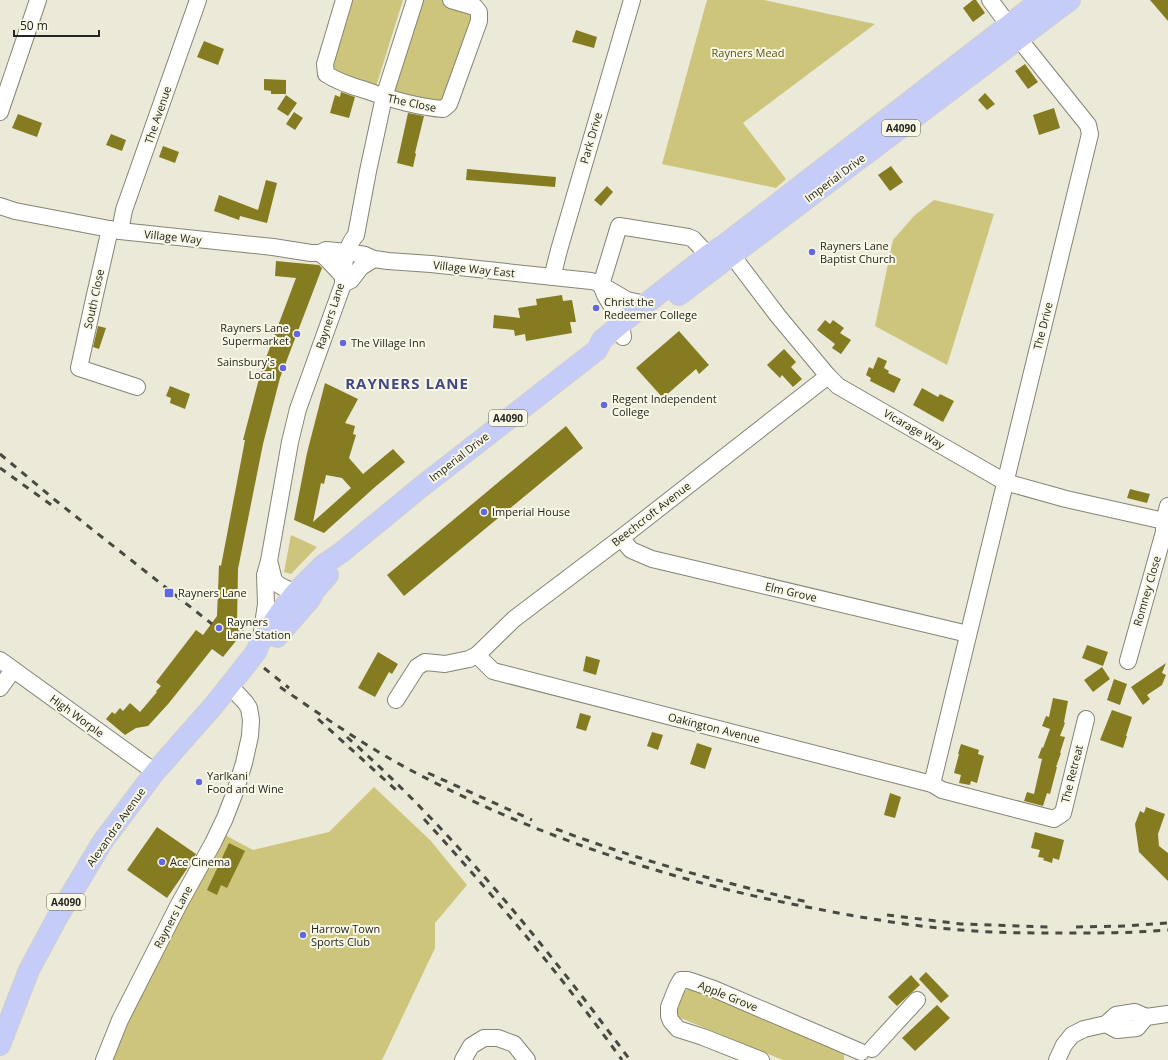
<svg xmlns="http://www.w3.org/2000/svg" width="1168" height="1060" font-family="'Open Sans',sans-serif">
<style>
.green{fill:#ccc57b}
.building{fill:#857c21;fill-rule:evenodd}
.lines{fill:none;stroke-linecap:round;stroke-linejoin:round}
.minor-casing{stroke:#858475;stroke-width:18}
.major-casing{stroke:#cfcfce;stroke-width:22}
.minor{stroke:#fff;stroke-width:16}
.major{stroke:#c5ccf8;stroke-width:20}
.rail{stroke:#4a4941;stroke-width:3;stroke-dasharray:7 7;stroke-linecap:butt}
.poi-dot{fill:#6268e1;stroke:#f9f8e7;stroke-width:1.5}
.labels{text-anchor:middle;stroke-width:4;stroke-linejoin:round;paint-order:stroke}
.shield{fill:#f9f8e7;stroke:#65645b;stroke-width:1}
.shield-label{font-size:10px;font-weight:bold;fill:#26251f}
.park-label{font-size:11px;fill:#595210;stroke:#f9f8e7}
.street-label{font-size:11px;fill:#26251f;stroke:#f9f8e7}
.poi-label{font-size:11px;fill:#26251f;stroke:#f9f8e7;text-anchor:start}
.district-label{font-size:15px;font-weight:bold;letter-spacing:1px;fill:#414783;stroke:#f9f8e7}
</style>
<rect width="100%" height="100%" fill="#ebead9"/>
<g class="green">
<polygon points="344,0 403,0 374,93 326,74"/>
<polygon points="420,0 451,0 475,7 449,104 389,98"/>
<polygon points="707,0 764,0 875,24 743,123 786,179 776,188 662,164"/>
<polygon points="934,200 994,214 947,365 875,326 893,240 914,216"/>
<polygon points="291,535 317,547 291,574 284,572"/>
<polygon points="374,787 430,840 467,885 435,923 435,948 382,1060 111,1060 152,970 225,835 253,850 329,832"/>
<polygon points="689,988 841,1049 844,1053 844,1060 783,1060 678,1017 676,1014 677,1011 684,992"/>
</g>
<g class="building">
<polygon points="973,0 976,0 985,13 973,22 963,8"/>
<polygon points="1150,0 1168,0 1168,21"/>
<polygon points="576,30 597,37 594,48 572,42"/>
<polygon points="204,41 224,49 218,65 197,57"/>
<polygon points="1025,64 1038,82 1028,89 1015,71"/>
<polygon points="264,79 286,80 286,94 271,94 271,91 264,90"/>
<polygon points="341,92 355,97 349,118 330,113 335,95 340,97"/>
<polygon points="985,93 995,104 987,110 978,100"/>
<polygon points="286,95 297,103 288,116 277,109"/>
<polygon points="1054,108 1060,128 1039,135 1033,115"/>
<polygon points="294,112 303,118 295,130 286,124"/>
<polygon points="408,113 424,116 415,153 416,154 413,167 397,163"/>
<polygon points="18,114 42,123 37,137 12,128"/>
<polygon points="111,134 126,140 122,151 106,145"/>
<polygon points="163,146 179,152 175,163 159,157"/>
<polygon points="891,166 903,182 890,191 878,175"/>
<polygon points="467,169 556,177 555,187 466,180"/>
<polygon points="266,180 277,183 267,223 240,216 239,220 214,211 219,195 258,210"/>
<polygon points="607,186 613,192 601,206 594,200"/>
<polygon points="276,261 319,265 322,268 280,378 263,444 238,569 237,625 244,631 223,657 212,649 169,703 148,726 136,728 125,735 106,719 112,712 115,714 120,708 123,711 130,703 140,712 157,692 156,691 161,686 156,682 196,630 203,635 217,616 219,565 221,566 245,440 243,440 261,371 296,278 275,276"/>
<polygon points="562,295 563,301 572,300 576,322 570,322 572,333 526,341 525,334 515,336 514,330 493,328 494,315 520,318 518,308 537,305 536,299"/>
<polygon points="825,320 830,324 833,320 844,328 840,333 851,340 841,354 832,348 835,344 817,330"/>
<polygon points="98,326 106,328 99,349 93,347"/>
<polygon points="679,331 709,365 699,374 696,369 663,398 636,368"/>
<polygon points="784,349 796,362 791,367 802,379 793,387 782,375 780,378 767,365"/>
<polygon points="878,357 887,361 884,368 889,371 888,373 901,379 894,393 870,381 871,378 866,375 869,367 873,369"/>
<path d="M325,383L358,399L345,423L355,426L353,434L356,435L349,458L363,474L393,449L405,462L375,487L324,533L294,520L307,453ZM326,475L342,478L351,488L313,522L321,483L324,484Z"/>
<polygon points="170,386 190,394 185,409 170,403 171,398 166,396"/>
<polygon points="922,388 938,397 940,394 954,401 943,422 913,405"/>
<polygon points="566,426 583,448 404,596 387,575"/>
<polygon points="1130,489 1150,494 1147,503 1127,498"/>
<polygon points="1087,645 1108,652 1103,666 1082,658"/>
<polygon points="378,652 398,664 392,674 389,672 375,697 358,688"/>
<polygon points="586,656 600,660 596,675 583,671"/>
<polygon points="1166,663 1162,673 1166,675 1162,685 1147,695 1150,699 1143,705 1131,687"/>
<polygon points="1102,667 1110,679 1093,692 1084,680"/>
<polygon points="1114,679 1127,684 1120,705 1107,700"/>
<polygon points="1053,698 1068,701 1064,722 1065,723 1060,736 1065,737 1060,753 1061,753 1056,767 1057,767 1050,794 1047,793 1043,806 1024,801 1027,792 1034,794 1042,759 1038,758 1042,747 1043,748 1050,729 1042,726 1046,716 1049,717"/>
<polygon points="1112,710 1132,717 1126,736 1127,736 1123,748 1100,740"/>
<polygon points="580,713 591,716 586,731 576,728"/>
<polygon points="652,732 663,735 658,750 647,746"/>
<polygon points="697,743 712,748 705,769 690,764"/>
<polygon points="961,744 979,750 978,754 984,756 977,783 971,781 970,785 959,783 961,775 954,773 959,754 958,754"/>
<polygon points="890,793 901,797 895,818 884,815"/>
<polygon points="1146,807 1165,814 1158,834 1159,846 1168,853 1168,881 1139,852 1135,824 1140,811 1144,813"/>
<polygon points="157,827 196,854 189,866 167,898 127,870"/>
<polygon points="1035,832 1064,840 1059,860 1053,858 1052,863 1043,860 1044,858 1038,857 1040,850 1031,848"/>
<polygon points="229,843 245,851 227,888 221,885 217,895 207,890"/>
<polygon points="926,972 949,996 941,1003 919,979"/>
<polygon points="911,975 920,985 897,1006 888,997"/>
<polygon points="937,1005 950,1018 915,1051 902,1038"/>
</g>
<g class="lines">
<defs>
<g id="minor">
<path d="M344,0L325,64L326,74C338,82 351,86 365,90C390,99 416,107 443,109L449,104L452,96L479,21V12L475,7L451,0"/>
<polyline points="0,112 38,0"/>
<polyline points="0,206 15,211 120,231 273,247 311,253 320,253 326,250 347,252 365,255 374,259 388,261 431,264 591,281 596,282 627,300 645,304"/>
<polyline points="110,229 94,299 79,368 137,387"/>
<polyline points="120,231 124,210 198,0"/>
<polyline points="725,246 778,316 828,376 838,386 1005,482 1066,499 1164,521"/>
<polyline points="320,253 326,258 343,276"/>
<polyline points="553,277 554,270 559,250 632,0"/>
<polyline points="343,284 351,280 361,267 374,259"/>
<polyline points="601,285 619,226 688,237 693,239 708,255"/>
<polyline points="601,285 605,295 619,318 621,324 623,337"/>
<polyline points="621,538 631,550 652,559 968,634"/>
<path d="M269,561C271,567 272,574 274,580C280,589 296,592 306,594"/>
<path d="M261,638L266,604L265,575L269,561L290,442L298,409L343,284C343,269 345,247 356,235L368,171L384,97L415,0"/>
<polyline points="477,655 514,619 621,538 828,376"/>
<polyline points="0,660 155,772"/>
<polyline points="1128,661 1164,532 1164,521 1168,506"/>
<polyline points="0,688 13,670"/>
<polyline points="396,700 417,667 425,662 445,664 469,659 477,655 493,671 932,784 942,790 1054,819 1063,813 1086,719"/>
<polyline points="932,784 1090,134 1088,125 1019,39 990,0"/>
<polyline points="1106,1024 1117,1030 1137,1028 1146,1017"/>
<polyline points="872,1049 917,1000"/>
<polyline points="104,1060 120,1020 178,906 213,843 225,818 235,792 244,763 250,736 251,720 249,708 245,702 230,686"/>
<polyline points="463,1060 471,1046 484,1038 498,1038 514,1044 527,1060"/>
<polyline points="761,1060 703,1037 678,1029 671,1021 669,1016 669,1007 677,987 681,980 688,980 714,989 861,1052"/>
<polyline points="1057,1060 1064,1045 1072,1035 1084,1029 1106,1024 1116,1015 1135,1012 1146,1017 1168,1014"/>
</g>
<g id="major">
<polyline points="679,295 1070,0"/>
<polyline points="277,637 310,599 315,590 328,575"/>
<polyline points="0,1045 29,970 57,918 103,841 155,772 214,705 256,652 261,640 280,612 296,592 323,565 342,552 421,487 597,350 602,340 629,317 708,255 724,245 1041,0"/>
</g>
</defs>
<use href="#minor" class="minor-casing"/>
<use href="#major" class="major-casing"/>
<use href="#minor" class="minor"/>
<use href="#major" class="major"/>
<g class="rail">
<polyline points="0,454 55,500 212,624"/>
<polyline points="0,468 57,509"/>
<polyline points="264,668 289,688"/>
<path d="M280,687C324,717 368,748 416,773C538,837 671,881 807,907C858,917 909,926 961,930C995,933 1030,933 1064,933C1099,933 1133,933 1168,930"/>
<polyline points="318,719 396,790"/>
<path d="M347,737C454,832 545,945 630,1060"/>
<polyline points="428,773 532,820"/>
<path d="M424,819C494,896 561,975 622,1060"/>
<path d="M556,829C638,860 722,883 808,902"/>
<polyline points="887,915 961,924 1048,927"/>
<polyline points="1076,927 1126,926 1168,923"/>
</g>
</g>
<g class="poi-dot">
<circle cx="812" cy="252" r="4"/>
<circle cx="596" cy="308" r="4"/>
<circle cx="297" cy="334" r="4"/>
<circle cx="343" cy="343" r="4"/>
<circle cx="283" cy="368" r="4"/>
<circle cx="604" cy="405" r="4"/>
<circle cx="484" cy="512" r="4"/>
<rect x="164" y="588" width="10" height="10" rx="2"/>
<circle cx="219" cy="628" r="4"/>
<circle cx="199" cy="782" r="4"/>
<circle cx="162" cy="862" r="4"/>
<circle cx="303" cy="935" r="4"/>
</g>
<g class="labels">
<g class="shield">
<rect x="882" y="120" width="38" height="16" rx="3"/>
<rect x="489" y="410" width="38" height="16" rx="3"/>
<rect x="47" y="894" width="38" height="16" rx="3"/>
</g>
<g class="shield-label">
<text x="901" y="132">A4090</text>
<text x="508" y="422">A4090</text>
<text x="66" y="906">A4090</text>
</g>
<g class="park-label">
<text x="748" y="57">Rayners Mead</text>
</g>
<g class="street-label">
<text transform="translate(412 103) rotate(12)" y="4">The Close</text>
<text transform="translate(158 115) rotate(-71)" y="4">The Avenue</text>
<text transform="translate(591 138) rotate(-74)" y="4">Park Drive</text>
<text transform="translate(835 178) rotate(-37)" y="4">Imperial Drive</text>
<text transform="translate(173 237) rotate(6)" y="4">Village Way</text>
<text transform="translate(474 269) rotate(6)" y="4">Village Way East</text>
<text transform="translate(94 299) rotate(-78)" y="4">South Close</text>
<text transform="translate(330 316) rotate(-72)" y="4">Rayners Lane</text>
<text transform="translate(1043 326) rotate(-76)" y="4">The Drive</text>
<text transform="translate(914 429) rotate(30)" y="4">Vicarage Way</text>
<text transform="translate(459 457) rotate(-38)" y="4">Imperial Drive</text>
<text transform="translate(651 514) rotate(-38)" y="4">Beechcroft Avenue</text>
<text transform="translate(1147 591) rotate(-74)" y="4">Romney Close</text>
<text transform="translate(791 592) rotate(13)" y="4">Elm Grove</text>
<text transform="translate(77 716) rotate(36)" y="4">High Worple</text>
<text transform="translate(714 728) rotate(14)" y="4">Oakington Avenue</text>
<text transform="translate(1072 774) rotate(-76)" y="4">The Retreat</text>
<text transform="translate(116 827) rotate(-55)" y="4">Alexandra Avenue</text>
<text transform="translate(173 917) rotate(-62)" y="4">Rayners Lane</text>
<text transform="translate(728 996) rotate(22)" y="4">Apple Grove</text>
</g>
<g class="poi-label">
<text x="820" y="250">Rayners Lane<tspan x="820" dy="13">Baptist Church</tspan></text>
<text x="604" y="306">Christ the<tspan x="604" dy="13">Redeemer College</tspan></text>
<text x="289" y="332" text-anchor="end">Rayners Lane<tspan x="289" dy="13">Supermarket</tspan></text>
<text x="351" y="347">The Village Inn</text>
<text x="275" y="366" text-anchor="end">Sainsbury's<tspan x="275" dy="13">Local</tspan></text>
<text x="612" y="403">Regent Independent<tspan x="612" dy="13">College</tspan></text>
<text x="492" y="516">Imperial House</text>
<text x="178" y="597">Rayners Lane</text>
<text x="227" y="626">Rayners<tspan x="227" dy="13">Lane Station</tspan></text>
<text x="207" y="780">Yarlkani<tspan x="207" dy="13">Food and Wine</tspan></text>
<text x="170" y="866">Ace Cinema</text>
<text x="311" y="933">Harrow Town<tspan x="311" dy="13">Sports Club</tspan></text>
</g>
<g class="district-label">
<text x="407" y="389">RAYNERS LANE</text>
</g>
</g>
<path d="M14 30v6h85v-6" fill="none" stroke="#26251f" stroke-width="2"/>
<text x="20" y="30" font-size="12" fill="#26251f" stroke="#f9f8e7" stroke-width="3" paint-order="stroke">50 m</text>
</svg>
